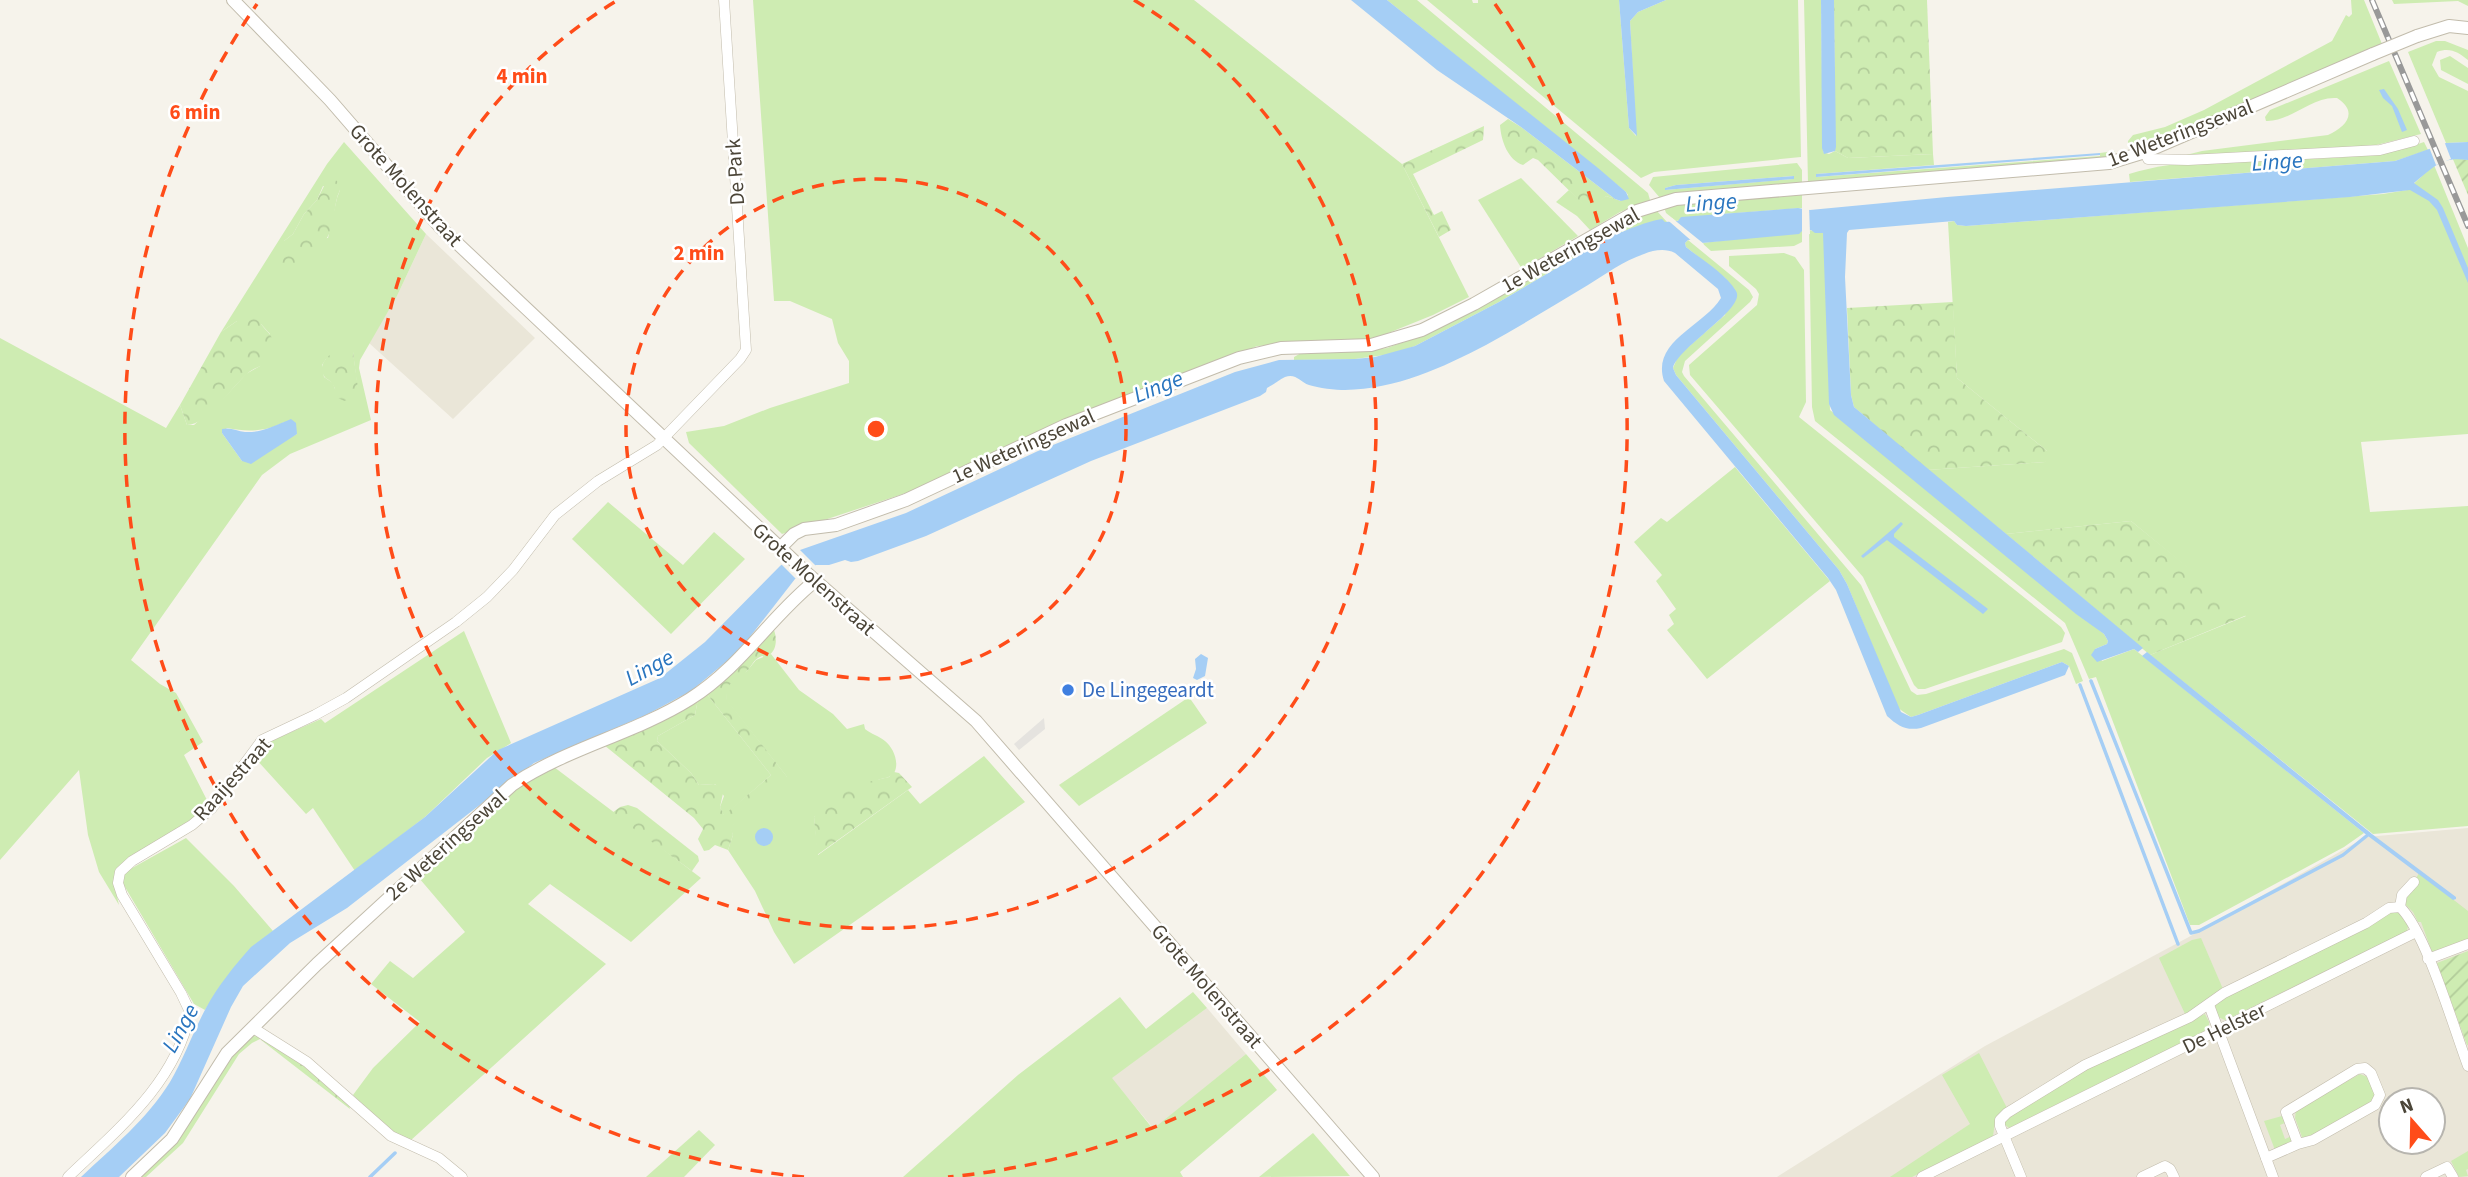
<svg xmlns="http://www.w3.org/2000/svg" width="2468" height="1177" font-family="'Source Sans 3',sans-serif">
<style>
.residential{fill:#eae6d8;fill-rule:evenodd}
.grass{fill:#ceecb2;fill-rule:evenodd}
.forest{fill:url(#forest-crowns)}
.garden{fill:url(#garden-furrows)}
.parking{fill:#e5e3df}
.water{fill:#a5cef5}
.pier{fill:#f6f3eb}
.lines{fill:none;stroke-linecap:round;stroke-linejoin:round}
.stream{stroke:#a5cef5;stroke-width:3.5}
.minor-casing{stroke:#c2bcac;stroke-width:11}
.tertiary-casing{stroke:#c2bcac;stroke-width:14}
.minor{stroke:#fff;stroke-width:10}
.tertiary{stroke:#fff;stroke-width:12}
.rail-casing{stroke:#999;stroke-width:6}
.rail{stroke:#fff;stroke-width:3.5;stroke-dasharray:10;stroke-linecap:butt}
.tertiary-bridge-casing{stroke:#c2bcac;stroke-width:14;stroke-linecap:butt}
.tertiary-bridge{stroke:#fff;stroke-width:12}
.ring{fill:none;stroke:#ff4c19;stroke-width:3.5;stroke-dasharray:12 9}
.shop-dot{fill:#3f7fe0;stroke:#fff;stroke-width:2.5}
.labels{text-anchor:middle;stroke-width:5;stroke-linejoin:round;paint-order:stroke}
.street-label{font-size:21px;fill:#4b4538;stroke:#fff}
.shop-label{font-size:21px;fill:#366cbe;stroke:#fff;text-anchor:start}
.water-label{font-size:23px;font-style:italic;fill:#2975bf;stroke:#fff}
.centre{fill:#ff4c19;stroke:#fff;stroke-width:3.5}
.ring-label{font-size:21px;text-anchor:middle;font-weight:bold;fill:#ff4c19;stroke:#fff;stroke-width:5;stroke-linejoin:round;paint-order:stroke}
</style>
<defs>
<pattern id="forest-crowns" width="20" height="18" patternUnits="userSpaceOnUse" patternTransform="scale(1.75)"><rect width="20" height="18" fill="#ceecb2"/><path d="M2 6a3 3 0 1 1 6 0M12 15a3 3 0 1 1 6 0" fill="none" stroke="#b2cc9a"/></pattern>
<pattern id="garden-furrows" width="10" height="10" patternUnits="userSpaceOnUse" patternTransform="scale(1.75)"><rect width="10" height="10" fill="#ceecb2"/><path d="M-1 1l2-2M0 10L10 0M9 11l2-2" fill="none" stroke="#b2cc9a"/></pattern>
</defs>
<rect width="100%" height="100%" fill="#f6f3eb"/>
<g class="residential">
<polygon points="426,234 535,338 453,419 369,343 397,296"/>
<path d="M2468,828V1177H1777L1985,1046L2187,938L2366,837ZM2391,1100H2433V1142H2391Z"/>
<polygon points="1207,1008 1246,1054 1154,1129 1111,1078"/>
</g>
<g class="grass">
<polygon points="753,0 1194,0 1402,164 1469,297 1433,315 1381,336 1351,342 1257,346 918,489 782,534 689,443 686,432 724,426 770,408 849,383 849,361 838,343 832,319 790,301 774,301"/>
<polygon points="1387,0 1417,0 1648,193 1650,200 1620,212 1590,230 1577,216 1556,202 1569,190 1588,208 1606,196 1621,201 1628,195 1626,192"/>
<polygon points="1427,0 1472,0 1473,3 1478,3 1478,0 1619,0 1629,128 1636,136 1630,21 1638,12 1666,0 1798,0 1801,157 1654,172 1641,178"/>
<polygon points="1804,0 1821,0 1823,152 1829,154 1835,151 1848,158 1933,154 1934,165 1816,174 1816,177 2100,156 2100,153 2115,151 2110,157 1808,183"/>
<polygon points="2351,0 2364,0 2382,44 2140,148 2132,150 2128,147 2128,141 2133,135 2165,127 2204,110 2332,41 2346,15 2349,17 2352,14"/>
<polygon points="2392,0 2468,0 2468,6 2458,1 2394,4"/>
<path d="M2436,41H2445L2468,50V60C2458,52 2450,47 2437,52L2432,65L2439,77L2468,91V142L2446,143L2408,52Z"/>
<polygon points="2450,56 2468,68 2468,84 2441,70 2440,60"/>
<path d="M2389,61L2421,134L2368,147L2186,155L2202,151L2328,135C2346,127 2359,112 2337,98C2311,96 2291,122 2266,121L2265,117L2270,110Z"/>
<path d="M344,142L426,234L397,296L360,360L359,368L371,420L290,454L262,475L131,660L160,684L176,693L203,742L184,755L209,804L188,823L127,861L115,888L119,905L99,872L88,835L79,770L0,860V338L166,428L180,405L187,425H194L223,399L246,374L260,366L270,334L261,324L237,321L221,332L327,164ZM323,186L340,190L337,198L328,238L284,241L293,234L304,214L317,200ZM353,352L358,393L335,389L333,383L324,377L322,365L326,359ZM284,422L297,434L242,461L222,433L227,428C247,432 266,432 284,422Z"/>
<path d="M2424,142L2428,150L2395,161L2130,182L2129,174C2224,145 2331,174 2424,142Z"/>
<path d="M1797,163L1802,170V184L1660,198L1649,185L1653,177ZM1793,176V179L1665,190V188L1676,185Z"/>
<polygon points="2434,165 2468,248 2468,434 2361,442 2370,512 2468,506 2468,826 2373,834 2150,655 2246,616 2131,521 2006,534 1927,470 2045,462 2047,451 1957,378 1948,222 1954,221 1957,225 1966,226 2383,194 2407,190"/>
<polygon points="1521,178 1578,236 1522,269 1478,200"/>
<polygon points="1802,195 1802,208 1723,214 1676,221 1666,213 1664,207 1674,204"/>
<polygon points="1656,210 1667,222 1633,228 1613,235 1499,302 1415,346 1392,354 1355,359 1294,360 1294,357 1303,352 1360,352 1387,348 1428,333 1628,220"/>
<polygon points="1809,230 1823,233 1824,236 1830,410 2104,634 2108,641 2107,644 2095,649 2102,661 2134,649 2364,833 2344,847 2199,925 2190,925 2096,677 2089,679 2065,623 1815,421 1812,407"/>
<polygon points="1802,231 1802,242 1794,246 1711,251 1702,243"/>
<polygon points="1688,240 1749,290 1753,297 1750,302 1685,361 1682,372 1684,376 1861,585 1911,691 1917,695 1926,694 2064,649 2072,653 2083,681 2076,684 2069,666 2062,662 1918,715 1911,717 1898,708 1847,584 1839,570 1676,375 1673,368 1678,356 1725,315 1730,285 1725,278 1686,247 1685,243"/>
<polygon points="1784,253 1795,257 1804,270 1806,402 1799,417 2061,627 2065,633 2062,642 1925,689 1918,689 1914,685 1863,577 1690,375 1689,365 1757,305 1759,294 1756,289 1729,266 1729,256"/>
<polygon points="1735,467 1830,581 1707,679 1667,630 1674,624 1669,615 1676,609 1656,581 1662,575 1634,542 1661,518 1667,522"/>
<polygon points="608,502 683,565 714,532 745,559 671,634 572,539"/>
<polygon points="464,631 511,743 487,758 425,817 355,871 313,808 306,814 255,758 264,744 321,719 325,723"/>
<path d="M771,654L799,690L833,714L847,729L864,724L865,729C871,734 879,736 885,741C893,747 900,763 894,773C890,778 883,778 878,780L814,817L818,855L908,790L920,804L984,756L1025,802L794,964L774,932L755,891L728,850L733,835L730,827L787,777L727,701L726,689L732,681L747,671L756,660Z"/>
<polygon points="706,693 771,775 724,816 720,807 724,796 715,784 699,785 691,773 657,741 658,736 695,715 698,699"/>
<polygon points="1189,697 1207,723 1079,806 1059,785"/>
<polygon points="554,767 701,878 631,942 550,884 528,904 606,964 410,1141 391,1131 353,1095 373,1068 420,1022 371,984 390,961 413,978 465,932 419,878 517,788"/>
<path d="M186,838L234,886L273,931C244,952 224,980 205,1010L194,1004L122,882L125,872Z"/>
<polygon points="2419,873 2468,911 2468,939 2432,952 2421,922 2418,922 2413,912 2403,902"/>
<polygon points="2397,912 2402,913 2408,926 2407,931 2230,1018 2225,1020 2218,1017 2215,1005 2218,1001 2388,913"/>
<polygon points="2201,938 2223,989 2186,1016 2159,958 2192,940"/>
<polygon points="1193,992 1207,1008 1112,1078 1153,1129 1246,1054 1277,1090 1180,1172 1183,1177 903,1177 1018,1075 1120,997 1146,1029"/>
<polygon points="2205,1014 2209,1022 2209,1027 2203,1032 2009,1128 2004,1124 2004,1121 2079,1071"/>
<polygon points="253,1036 264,1037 252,1043 239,1054 183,1143 146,1177 138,1177 226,1062"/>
<polygon points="1979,1053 2007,1108 1995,1122 1993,1136 1912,1177 1890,1177 1970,1124 1942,1075"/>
<polygon points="2360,1074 2370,1078 2375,1093 2372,1101 2306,1139 2302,1137 2295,1118 2296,1110"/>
<polygon points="2282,1116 2287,1122 2280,1125 2285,1139 2292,1136 2292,1141 2275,1150 2264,1121"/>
<polygon points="699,1130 715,1145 684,1177 646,1177"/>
<polygon points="1313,1133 1350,1176 1259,1177"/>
<polygon points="2468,1151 2468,1169 2466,1170 2468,1176 2459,1177 2451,1161"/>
</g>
<g class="forest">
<polygon points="1834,0 1927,0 1933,154 1848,158 1835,151"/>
<path d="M1508,119L1521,127L1615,199L1606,196L1593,207L1588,209L1538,160L1533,158L1523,165C1508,160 1501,141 1500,125Z"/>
<polygon points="1484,126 1483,140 1413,174 1434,215 1442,211 1451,230 1439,237 1402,164"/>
<path d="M332,178L337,181L340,190C333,204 336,220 329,234C322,251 292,273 274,261L276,253L284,241L293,234L304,214L317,200L327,180Z"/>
<polygon points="1953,302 1957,378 2047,451 2048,459 2045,462 1927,470 1854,407 1851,395 1847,308"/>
<path d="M262,310L269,315V320L261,324C266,331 275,337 274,347C273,351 269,359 266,362C261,367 253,368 248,373C232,386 208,425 187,425L180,405L221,332L237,321Z"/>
<path d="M341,348L348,349L353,352L358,388V393L353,398L344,401L338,398C336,393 335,386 331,382C327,378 325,379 323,374C318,362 332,352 341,348Z"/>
<polygon points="2131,521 2247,615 2150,655 2006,534"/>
<path d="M774,630C777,638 777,650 769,655C759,660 767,653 758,658C753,661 751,667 747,671C735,683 726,679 727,700L788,778L731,827L733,835L728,850L715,845L709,850L704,851L698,839L703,829L694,818L604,745L698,699L695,715L658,736L657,741L691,773L699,785L714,784L724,789L720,807L724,815L771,775L706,693Z"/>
<polygon points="894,772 899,773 912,787 817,855 814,817 847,787 889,777"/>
<polygon points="628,805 637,808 698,856 699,861 692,871 612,813 620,807"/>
<polygon points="264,1037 296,1058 349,1105 350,1109 261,1040"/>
</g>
<g class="garden">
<polygon points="2452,157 2468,160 2468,195"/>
<polygon points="2468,951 2468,1045 2467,1045 2437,963"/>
</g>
<polygon class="parking" points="1044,718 1045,729 1019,750 1014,744"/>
<g class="water">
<polygon points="1351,0 1387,0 1598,168 1626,192 1629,199 1621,201 1615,199 1521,127 1437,70"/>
<polygon points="1619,0 1666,0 1638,12 1630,21 1637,136 1629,128"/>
<polygon points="1821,0 1834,0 1836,147 1835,151 1824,154 1822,148"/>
<polygon points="2384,89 2398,109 2407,130 2402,132 2392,106 2383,98 2379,90"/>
<path d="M2468,142V160C2441,156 2434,167 2414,183L2438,200L2443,208L2468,268V283L2437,210L2429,201L2410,190L2350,197L1966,226L1957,225L1954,221L1849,230L1847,233L1845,277L1851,395L1854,407L2143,648L2138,652L2134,649L2097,662L2091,655L2095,649L2107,644L2108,641L2104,634L2076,614L1834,415L1829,404L1823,233H1815L1811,230L1802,231L1799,234L1702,243L1697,239L1688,240L1685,243L1686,247C1702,260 1725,273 1736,291C1747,308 1678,347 1673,368L1676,375L1839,570L1847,584L1901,712L1911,717L1918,715L2062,662L2069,666L2065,675L1921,728C1906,731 1898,726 1887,716L1836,590L1828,578L1664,381C1651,341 1703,327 1721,298L1718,289L1675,253C1665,248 1654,250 1644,254C1623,261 1606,274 1588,285C1554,305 1521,326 1486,345C1442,368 1396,389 1345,390C1336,390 1318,388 1309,385C1300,382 1296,373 1285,377C1279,380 1273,385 1267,388L1266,392L1260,396L1091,461L926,536L858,561L851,562L845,560L829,565H816L795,579L739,651L691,691L646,715L534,763L347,908L290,943L243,986L231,1007L190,1099L165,1133L119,1177H81C113,1147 147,1119 170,1082C184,1058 193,1032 206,1008C218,986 234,966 251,947L425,817L498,750L660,678L705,642L780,566L800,550L906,513L1038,451L1235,372L1279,360L1355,359L1375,357L1415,346L1499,302L1613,235C1631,229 1644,222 1662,219L1665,222L1678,221L1681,217L1798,208L1810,210L1947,197L2395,161L2446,143Z"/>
<polygon points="2100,153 2100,155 1816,177 1816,174"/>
<polygon points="1794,176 1794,179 1665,190 1665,188 1676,185"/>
<path d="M291,419L296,423L297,434L251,464L242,461L222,433V429C231,427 237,431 245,432C262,433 276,425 291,419Z"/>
<polygon points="1901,522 1903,524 1894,534 1894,537 1988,609 1983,614 1887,540 1863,558 1861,556"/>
<polygon points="2147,652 2372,834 2456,897 2456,899 2453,900 2364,833 2142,656"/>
<polygon points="1201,654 1208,658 1205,676 1197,680 1193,678 1196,669 1195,659"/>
<circle cx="764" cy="837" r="9"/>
</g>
<g class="pier">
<polygon points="2444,141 2451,159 2436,165 2429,147"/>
<polygon points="1802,205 1809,206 1810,234 1802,236"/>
<polygon points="1663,216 1666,218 1672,218 1704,244 1702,246 1694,243"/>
<polygon points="798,548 818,568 798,581 779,562"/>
</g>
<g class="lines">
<g class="stream">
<polyline points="2091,681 2191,933 2199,931 2343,855 2369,834"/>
<polyline points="2080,685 2178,944"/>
<polyline points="370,1177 395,1153"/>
</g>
<defs>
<g id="minor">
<polyline points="2145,152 2148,159 2188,160 2380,150 2414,141"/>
<polyline points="2400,907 2402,895 2414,882"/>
<polyline points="2428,959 2468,944"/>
<polyline points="2209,1005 2273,1177"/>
<polyline points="253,1028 307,1062 391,1136 439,1158 462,1177"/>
<polyline points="2266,1158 2298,1144 2313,1140 2375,1105 2380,1095 2371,1073 2365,1068 2357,1069 2286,1112 2298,1144"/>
<path d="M68,1177C116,1131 177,1082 190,1012L181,993L122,895L118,883L120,872L132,861L192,825L212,808L262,740L315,715L346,698L456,622L487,597L513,570L555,515L598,481L657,445L740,359L746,350L724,0"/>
<polyline points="1922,1177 2416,932"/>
<path d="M2021,1177L2000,1126V1120L2007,1113L2085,1065L2190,1017L2224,993L2366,923L2389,908L2400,907C2426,932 2454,1029 2468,1066"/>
<polyline points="2142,1177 2165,1166 2170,1169 2174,1177"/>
<polyline points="2426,1177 2447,1167 2453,1177"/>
</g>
<g id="tertiary">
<polyline points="233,0 330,100 440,227 809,575 976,721 1373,1177"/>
<polyline points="2417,36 2449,26 2468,28"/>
<polyline points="780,548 794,534 804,529 836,525 906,500 1066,425 1239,358 1281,348 1371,345 1422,330 1474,304 1637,211 1676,199 2109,163 2145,152 2373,54"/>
<path d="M132,1177L172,1139L227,1053L317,964L512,785C567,748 634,734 690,699C741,667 770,617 815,581"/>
</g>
</defs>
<use href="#minor" class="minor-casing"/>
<use href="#tertiary" class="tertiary-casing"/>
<use href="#minor" class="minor"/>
<use href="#tertiary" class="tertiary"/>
<defs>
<polyline id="rail" points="2372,0 2468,226"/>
</defs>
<use href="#rail" class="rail-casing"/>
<use href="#rail" class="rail"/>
<defs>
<polyline id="tertiary-bridge" points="2373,54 2417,36"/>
</defs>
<use href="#tertiary-bridge" class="tertiary-bridge-casing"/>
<use href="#tertiary-bridge" class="tertiary-bridge"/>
</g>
<g class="ring">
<circle cx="876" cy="429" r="250"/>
<path d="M1134 0A500 500 0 1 1 618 0"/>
<path d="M804 1177A751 751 0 0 1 257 4M1495 4A751 751 0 0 1 948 1177"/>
</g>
<circle class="shop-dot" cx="1068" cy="690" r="7"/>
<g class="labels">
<g class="street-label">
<text transform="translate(2180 133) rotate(-21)" y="7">1e Weteringsewal</text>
<text transform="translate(735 172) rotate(-94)" y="7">De Park</text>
<text transform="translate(406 185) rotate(48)" y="7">Grote Molenstraat</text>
<text transform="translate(1570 250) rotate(-29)" y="7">1e Weteringsewal</text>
<text transform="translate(1023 446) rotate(-24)" y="7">1e Weteringsewal</text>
<text transform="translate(814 579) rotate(42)" y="7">Grote Molenstraat</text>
<text transform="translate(232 779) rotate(-48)" y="7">Raaijestraat</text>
<text transform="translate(446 845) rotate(-42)" y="7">2e Weteringsewal</text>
<text transform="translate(1207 986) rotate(49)" y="7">Grote Molenstraat</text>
<text transform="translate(2224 1028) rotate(-26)" y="7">De Helster</text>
</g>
<g class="shop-label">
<text x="1082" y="697">De Lingegeardt</text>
</g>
<g class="water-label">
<text transform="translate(2277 161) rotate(-4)" y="8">Linge</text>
<text transform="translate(1711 202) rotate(-4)" y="8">Linge</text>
<text transform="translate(1158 386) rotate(-22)" y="8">Linge</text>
<text transform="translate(649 667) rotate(-29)" y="8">Linge</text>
<text transform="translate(180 1028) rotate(-61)" y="8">Linge</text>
</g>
</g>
<circle cx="876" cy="429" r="10" class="centre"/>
<g class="ring-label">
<text x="522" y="83">4 min</text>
<text x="195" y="119">6 min</text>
<text x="699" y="260">2 min</text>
</g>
<g transform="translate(2412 1121) rotate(340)"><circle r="33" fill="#ffffff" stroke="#b7b5af" stroke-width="2"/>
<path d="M0-5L12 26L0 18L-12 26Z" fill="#ff4c19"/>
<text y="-10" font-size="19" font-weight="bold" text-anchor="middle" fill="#4b4538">N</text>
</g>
</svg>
